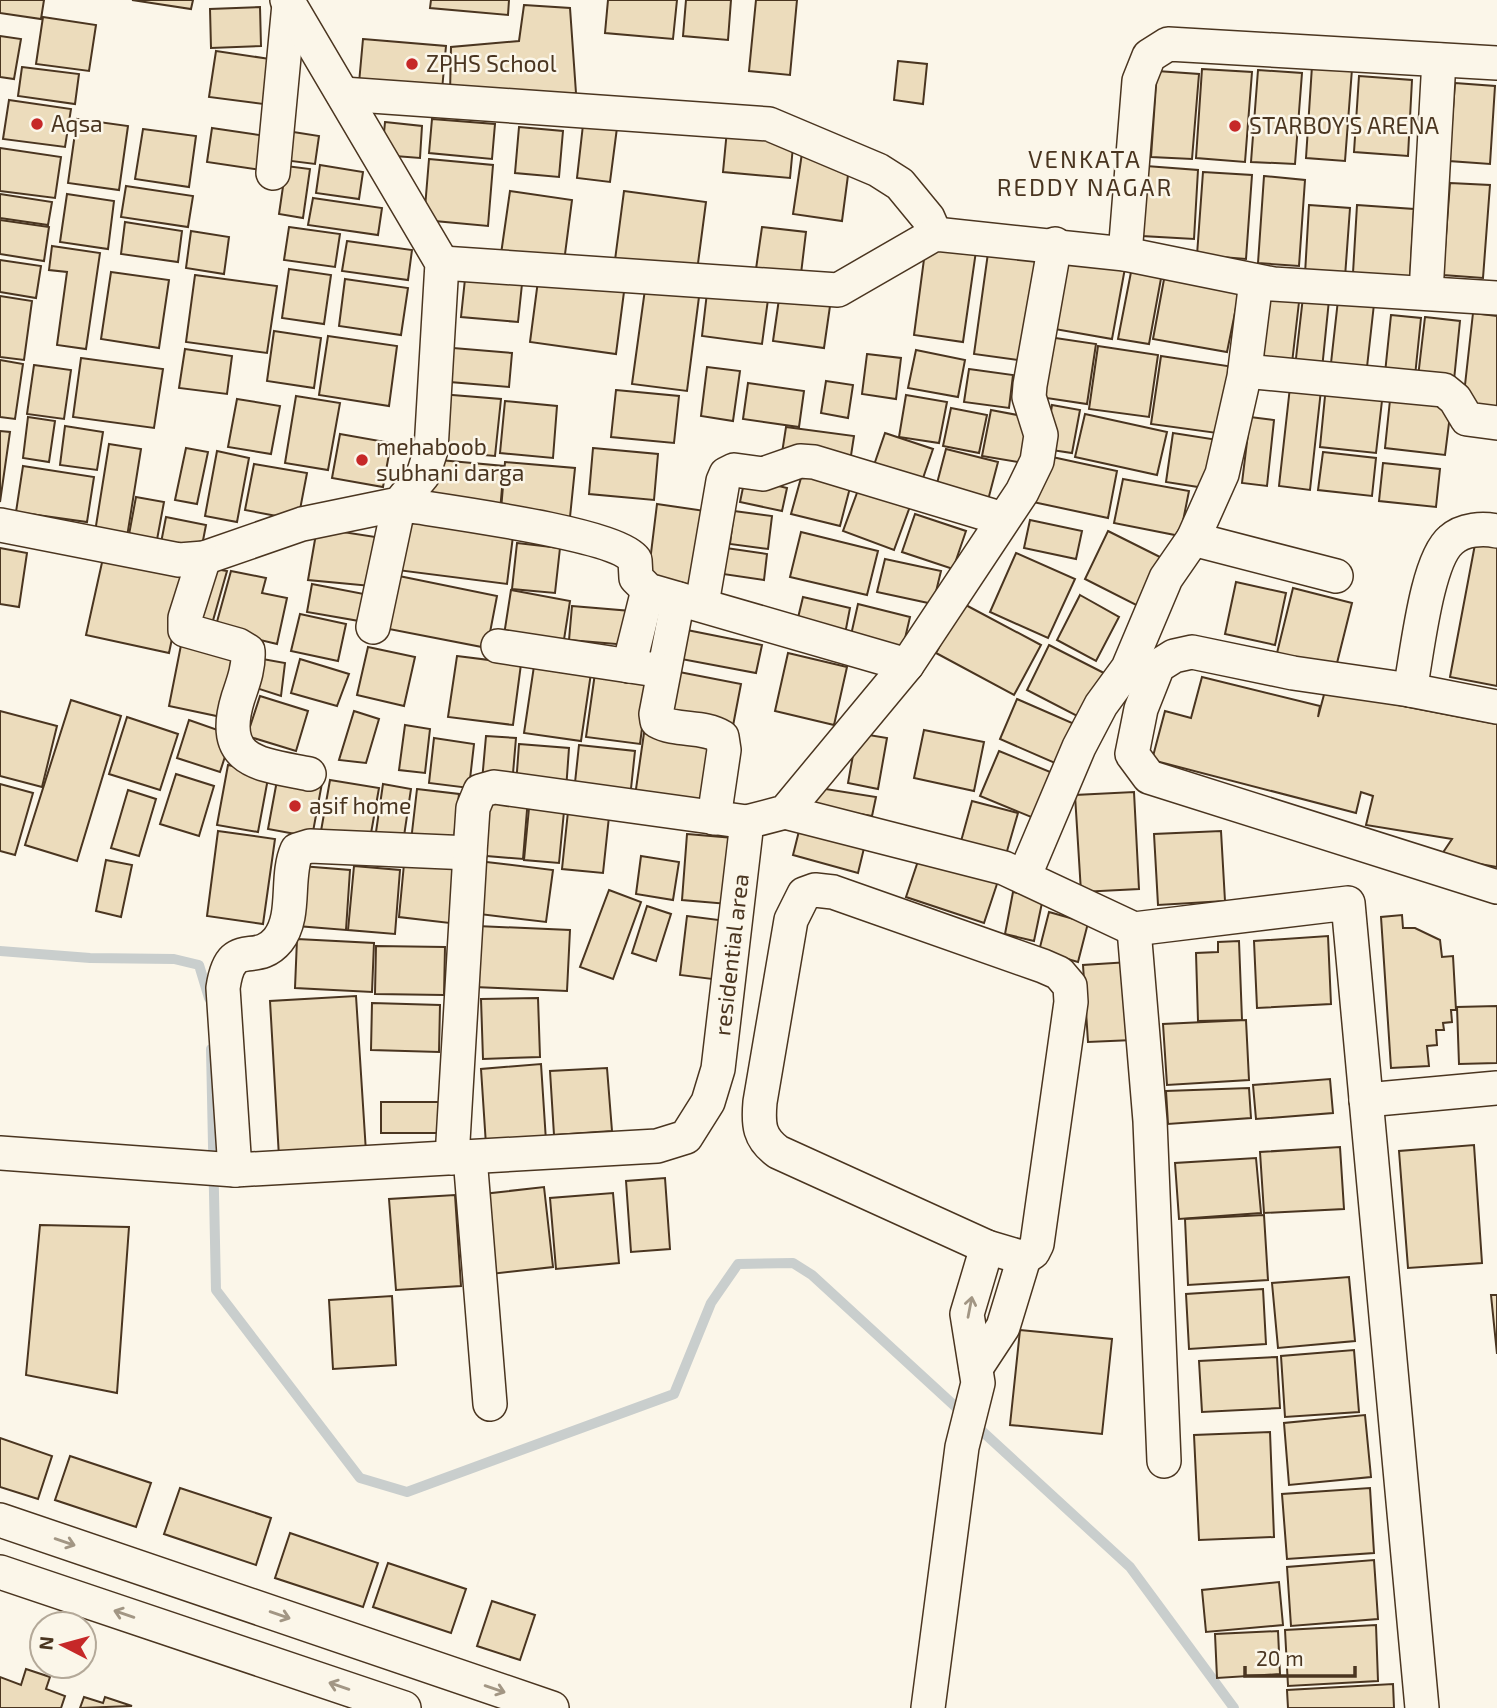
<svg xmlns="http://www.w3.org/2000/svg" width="1497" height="1708" font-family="'Exo 2',sans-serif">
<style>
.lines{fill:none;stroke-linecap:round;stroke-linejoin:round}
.stream{stroke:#c9cecd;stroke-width:10}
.building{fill:#ecdcbc;stroke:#4a3520;stroke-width:2}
.street-casing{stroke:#4a3520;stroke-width:36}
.street{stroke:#fbf6e9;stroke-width:33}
.oneway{stroke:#a29684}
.poi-dot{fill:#c62828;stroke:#fbf6e9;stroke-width:2.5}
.labels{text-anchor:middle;stroke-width:5;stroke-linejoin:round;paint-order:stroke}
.poi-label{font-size:23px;fill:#4a3520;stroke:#fbf6e9;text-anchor:start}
.street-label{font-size:23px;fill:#4a3520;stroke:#fbf6e9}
.neighbourhood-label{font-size:24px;letter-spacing:2px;fill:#4a3520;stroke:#fbf6e9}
</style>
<rect width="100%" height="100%" fill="#fbf6e9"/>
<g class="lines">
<g class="stream">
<polyline points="0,951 90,958 174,959 199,965 209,998"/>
<polyline points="211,1049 216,1290 360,1478 407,1492 674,1394 711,1303 738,1264 793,1263 812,1275 1130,1567 1234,1708"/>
</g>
</g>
<g class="building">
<polygon points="0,0 44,0 41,19 0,13"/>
<polygon points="132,0 193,0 191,9"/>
<polygon points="431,0 509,0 508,15 430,8"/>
<polygon points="608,0 677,0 673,39 605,33"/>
<polygon points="686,0 731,0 728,40 683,36"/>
<polygon points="756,0 797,0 790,75 749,71"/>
<polygon points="524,5 570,8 576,93 450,94 451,47 519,41"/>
<polygon points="260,7 261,46 211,48 210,9"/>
<polygon points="43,17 96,25 89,71 36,64"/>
<polygon points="0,36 21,39 14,79 0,77"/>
<polygon points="363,39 446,46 442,90 359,83"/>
<polygon points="216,51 270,59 263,104 209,97"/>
<polygon points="898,61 927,64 923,104 894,100"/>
<polygon points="1312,66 1352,69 1345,161 1306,158"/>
<polygon points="22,67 79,74 75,104 18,96"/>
<polygon points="1202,69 1252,72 1245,162 1196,158"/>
<polygon points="1258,70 1302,73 1295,164 1251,162"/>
<polygon points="1157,71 1199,74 1192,159 1151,157"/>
<polygon points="1359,76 1412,80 1408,156 1354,152"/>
<polygon points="1455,83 1495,86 1490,164 1449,161"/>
<polygon points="9,100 71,109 65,147 3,139"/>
<polygon points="584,116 618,120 610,182 577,178"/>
<polygon points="77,119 128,126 119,190 68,183"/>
<polygon points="432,119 495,124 492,159 429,153"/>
<polygon points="385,122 422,126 420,158 382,155"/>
<polygon points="519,127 563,131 559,177 515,173"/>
<polygon points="212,128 266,136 261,170 207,162"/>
<polygon points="143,129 196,136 189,187 135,179"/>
<polygon points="727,130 794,136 790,178 723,172"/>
<polygon points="287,131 319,136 315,164 283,160"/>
<polygon points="0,148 61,157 55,198 0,191"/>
<polygon points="802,153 850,160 842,221 793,214"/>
<polygon points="429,159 493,165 488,226 424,220"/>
<polygon points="320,165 363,172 359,199 316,193"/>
<polygon points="286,166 310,169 303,218 279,214"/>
<polygon points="1146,166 1198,170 1194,239 1142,236"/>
<polygon points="1203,172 1252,175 1246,259 1197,255"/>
<polygon points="1264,176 1305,180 1299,266 1258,263"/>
<polygon points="1450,183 1490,185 1483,278 1443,275"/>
<polygon points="126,186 193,196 188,227 121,217"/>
<polygon points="510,191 572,200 564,262 501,254"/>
<polygon points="624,191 706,202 697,271 615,260"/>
<polygon points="0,194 52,202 48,225 0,218"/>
<polygon points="67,194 114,201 108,249 60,242"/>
<polygon points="313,198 382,208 378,235 308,225"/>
<polygon points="1309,205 1350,208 1345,277 1305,274"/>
<polygon points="1357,205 1414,209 1410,278 1353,273"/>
<polygon points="0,220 49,227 44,261 0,254"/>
<polygon points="125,222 182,231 178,262 121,254"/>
<polygon points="289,227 340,234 335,267 284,260"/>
<polygon points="762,227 806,232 800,282 755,276"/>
<polygon points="191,231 229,237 224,274 186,268"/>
<polygon points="347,241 412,250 408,280 342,271"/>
<polygon points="926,244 976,251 963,342 914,335"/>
<polygon points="52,246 100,253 86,349 57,345 67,272 49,270"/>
<polygon points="988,253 1039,260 1025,361 974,354"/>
<polygon points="1062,256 1125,268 1112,339 1049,328"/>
<polygon points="0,260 41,266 36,298 0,292"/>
<polygon points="1132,267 1162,273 1149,344 1118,339"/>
<polygon points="289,269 331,275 324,324 282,318"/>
<polygon points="111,272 169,280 159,348 101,339"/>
<polygon points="539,273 625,284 616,354 530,342"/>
<polygon points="1165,274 1240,288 1227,352 1153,339"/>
<polygon points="195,275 277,286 267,353 186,342"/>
<polygon points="345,279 408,288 401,335 339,326"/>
<polygon points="465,279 522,284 518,322 461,317"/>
<polygon points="646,282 700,289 687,391 632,384"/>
<polygon points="708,284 769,292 762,344 702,336"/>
<polygon points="780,292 831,299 824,348 773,341"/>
<polygon points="0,296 32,301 24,360 0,357"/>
<polygon points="1303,297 1329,300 1322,369 1295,367"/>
<polygon points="1266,299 1299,302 1292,363 1259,359"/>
<polygon points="1338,300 1374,304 1367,367 1331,363"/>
<polygon points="1473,313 1497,316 1497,407 1463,403"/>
<polygon points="1391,315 1421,318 1415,376 1385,373"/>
<polygon points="1425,317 1460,321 1454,380 1418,377"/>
<polygon points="274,331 321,338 314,388 267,381"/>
<polygon points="328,336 397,346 389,406 319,395"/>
<polygon points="1042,336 1096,344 1087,404 1033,396"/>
<polygon points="1098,346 1158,355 1149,417 1089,409"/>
<polygon points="441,347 512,353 509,387 438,381"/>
<polygon points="185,349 232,356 227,394 179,388"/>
<polygon points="916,350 965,360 958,397 908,388"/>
<polygon points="867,354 901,358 896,399 862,394"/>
<polygon points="1161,356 1234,367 1224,434 1151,424"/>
<polygon points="81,358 163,369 154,428 73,417"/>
<polygon points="0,360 23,364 15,419 0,417"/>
<polygon points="34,365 71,370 64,419 27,414"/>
<polygon points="707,367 740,371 733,421 701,416"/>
<polygon points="969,369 1013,375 1009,408 964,402"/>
<polygon points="826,381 853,385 848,418 821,413"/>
<polygon points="748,383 804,391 799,427 743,419"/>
<polygon points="1326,386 1383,392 1376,453 1320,447"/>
<polygon points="1290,387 1321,390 1310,490 1279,486"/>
<polygon points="616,390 679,396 674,443 611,437"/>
<polygon points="440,394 501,399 495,456 435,451"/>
<polygon points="906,395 947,402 939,443 899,437"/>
<polygon points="296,396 340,403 328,470 285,463"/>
<polygon points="237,399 280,406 271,454 228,447"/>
<polygon points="1390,400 1451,407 1445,455 1385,448"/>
<polygon points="505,401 557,406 553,458 500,453"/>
<polygon points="1052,405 1080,410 1072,453 1045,449"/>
<polygon points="951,408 987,415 979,453 943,446"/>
<polygon points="991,410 1033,418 1024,463 982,456"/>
<polygon points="1085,414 1167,432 1157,475 1075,457"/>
<polygon points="28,417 55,421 49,462 23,458"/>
<polygon points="1250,417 1274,420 1267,486 1242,483"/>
<polygon points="65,426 103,432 97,470 60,465"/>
<polygon points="786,427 854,436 850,462 782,453"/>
<polygon points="0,431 10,432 0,502"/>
<polygon points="885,433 933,449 922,481 874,465"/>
<polygon points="1173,433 1218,440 1211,489 1166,482"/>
<polygon points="340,434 391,443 383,487 332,478"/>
<polygon points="109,444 141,449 127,537 95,532"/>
<polygon points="186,448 208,452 197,504 175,500"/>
<polygon points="593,448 658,454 654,500 589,494"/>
<polygon points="946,449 998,462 987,504 935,491"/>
<polygon points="217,451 249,458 237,522 205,516"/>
<polygon points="1323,452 1376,458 1372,496 1318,490"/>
<polygon points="1043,455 1117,471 1108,518 1033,502"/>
<polygon points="429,459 504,466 500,511 425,503"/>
<polygon points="505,462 575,468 570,517 501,510"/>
<polygon points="1383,463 1440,469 1436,507 1379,501"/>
<polygon points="254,464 307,473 298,520 245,510"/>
<polygon points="23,466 94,477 87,522 16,512"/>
<polygon points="804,467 852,480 840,526 791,514"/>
<polygon points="745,478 787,488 782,511 740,502"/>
<polygon points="1123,479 1189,491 1180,536 1114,523"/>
<polygon points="861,482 912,501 894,550 843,531"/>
<polygon points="136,497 164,502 156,545 128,540"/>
<polygon points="657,504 705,511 694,597 647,586"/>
<polygon points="734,511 772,516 768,549 730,544"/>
<polygon points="404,513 514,528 507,584 397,570"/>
<polygon points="915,514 966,531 953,569 902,552"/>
<polygon points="166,517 206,525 200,556 160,548"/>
<polygon points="1030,520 1082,531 1076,559 1024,548"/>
<polygon points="317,528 382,538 371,586 308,580"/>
<polygon points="1108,531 1170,562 1146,610 1085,579"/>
<polygon points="801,532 878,551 867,595 790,577"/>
<polygon points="1476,539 1497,543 1497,686 1450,677"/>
<polygon points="517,543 560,548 555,593 512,589"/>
<polygon points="0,548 27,553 19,607 0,604"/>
<polygon points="726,548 767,554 764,580 723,574"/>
<polygon points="1016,553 1075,579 1048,638 990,612"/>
<polygon points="103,558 185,576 169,653 86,635"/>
<polygon points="885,559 941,571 933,604 877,592"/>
<polygon points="209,568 227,571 210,631 193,627"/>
<polygon points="231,571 266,578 262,593 287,598 277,644 215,629"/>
<polygon points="399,576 497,596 487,648 389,629"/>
<polygon points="1236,582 1286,593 1275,645 1225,634"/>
<polygon points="312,584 369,595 365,622 307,612"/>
<polygon points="1293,588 1352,603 1336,667 1277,653"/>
<polygon points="511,590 570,601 563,646 504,635"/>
<polygon points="1080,595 1119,617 1096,661 1057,640"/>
<polygon points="803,597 850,608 845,634 797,622"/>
<polygon points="962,603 1041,645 1014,695 936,653"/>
<polygon points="858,604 910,617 903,647 851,635"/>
<polygon points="572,606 631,611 628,645 569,640"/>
<polygon points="300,614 346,624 338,661 291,651"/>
<polygon points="682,629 762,645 756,673 676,658"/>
<polygon points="182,640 241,653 226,718 169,706"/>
<polygon points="1049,645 1104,673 1081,718 1027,690"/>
<polygon points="368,647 415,657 404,706 357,695"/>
<polygon points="788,653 847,667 834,725 775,711"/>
<polygon points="457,656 521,664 513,725 448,717"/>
<polygon points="257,658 285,663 281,696 253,687"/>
<polygon points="300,659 349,674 337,706 291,693"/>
<polygon points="534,666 591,673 581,741 524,733"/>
<polygon points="596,666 649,674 640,744 586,737"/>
<polygon points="669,670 741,684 732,731 660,716"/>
<polygon points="1202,677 1320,706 1318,717 1325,691 1497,724 1497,867 1440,857 1452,839 1366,825 1373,796 1361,792 1356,813 1152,760 1165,711 1191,718"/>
<polygon points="260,696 308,711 296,751 247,736"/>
<polygon points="1017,699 1079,726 1062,766 1000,739"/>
<polygon points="71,700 121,716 77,861 25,845"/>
<polygon points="0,711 57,726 42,787 0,776"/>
<polygon points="354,711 379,719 366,763 339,760"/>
<polygon points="127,717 178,734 160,790 109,774"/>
<polygon points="189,720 232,735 220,772 177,758"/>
<polygon points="405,725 430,729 425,773 399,770"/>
<polygon points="924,730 984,742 974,791 914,778"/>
<polygon points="644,733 720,744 710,813 634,803"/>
<polygon points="857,733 887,738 878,789 848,783"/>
<polygon points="486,736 516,738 512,785 482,781"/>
<polygon points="434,738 474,744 469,788 429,783"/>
<polygon points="519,744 569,748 566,790 516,785"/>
<polygon points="579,745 635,751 630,798 574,792"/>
<polygon points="999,751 1060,776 1041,821 980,796"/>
<polygon points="228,765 269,773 258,832 217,825"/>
<polygon points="176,774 214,786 199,836 160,824"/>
<polygon points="278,775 322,783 312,837 268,829"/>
<polygon points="330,780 379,788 370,839 321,831"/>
<polygon points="0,784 33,793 15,855 0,851"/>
<polygon points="383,784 411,789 404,836 376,832"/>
<polygon points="813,787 876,797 872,816 810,806"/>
<polygon points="417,789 459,794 453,846 411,841"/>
<polygon points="128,790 156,799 139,856 111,848"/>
<polygon points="1134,792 1139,889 1081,892 1075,795"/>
<polygon points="480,794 528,798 523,859 475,855"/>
<polygon points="530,798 565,801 559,863 524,860"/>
<polygon points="972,801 1018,813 1005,858 960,845"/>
<polygon points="569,802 610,807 603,873 562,869"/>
<polygon points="800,827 865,844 858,873 793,855"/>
<polygon points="218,831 275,839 263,924 207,916"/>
<polygon points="1221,831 1225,901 1158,905 1154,834"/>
<polygon points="687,834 734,838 728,904 682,900"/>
<polygon points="922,849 1000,875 984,923 906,897"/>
<polygon points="641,856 679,862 673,900 636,894"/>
<polygon points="106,860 132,865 121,917 96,911"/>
<polygon points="478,861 553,870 546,922 471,913"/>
<polygon points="404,864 463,869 458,924 399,917"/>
<polygon points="301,866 350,870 346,930 297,926"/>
<polygon points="354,866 400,870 395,934 348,930"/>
<polygon points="609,890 641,902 613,979 580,967"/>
<polygon points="1013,892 1043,898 1034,941 1005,934"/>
<polygon points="647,906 671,914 656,961 632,953"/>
<polygon points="1049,912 1088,923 1078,962 1039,951"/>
<polygon points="1402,915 1403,928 1415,928 1440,940 1442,957 1453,956 1456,1010 1451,1010 1452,1022 1443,1023 1444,1030 1436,1030 1437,1045 1427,1046 1429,1066 1391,1068 1381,917"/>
<polygon points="687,916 727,921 720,980 680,975"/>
<polygon points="477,926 570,930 567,991 474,987"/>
<polygon points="1328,936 1331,1004 1257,1008 1254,941"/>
<polygon points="297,939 374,943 372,992 295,988"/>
<polygon points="1239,941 1242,1020 1198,1021 1196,953 1218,952 1218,942"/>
<polygon points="376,946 445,947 444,995 375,994"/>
<polygon points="1129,962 1133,1040 1088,1042 1083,965"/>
<polygon points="356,996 366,1152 279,1157 270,1001"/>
<polygon points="538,998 540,1057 483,1059 481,999"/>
<polygon points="372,1003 440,1005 439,1052 371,1050"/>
<polygon points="1497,1006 1497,1063 1459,1064 1457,1007"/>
<polygon points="1246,1020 1249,1080 1167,1085 1163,1024"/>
<polygon points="541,1064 546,1141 486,1145 481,1069"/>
<polygon points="607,1068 612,1131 554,1135 550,1071"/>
<polygon points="1330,1079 1333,1113 1256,1119 1253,1085"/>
<polygon points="1249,1088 1251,1118 1168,1124 1166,1091"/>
<rect x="381" y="1102" width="61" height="31"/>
<polygon points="1474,1145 1482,1263 1408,1268 1399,1151"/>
<polygon points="1340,1147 1344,1209 1264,1213 1260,1152"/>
<polygon points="1256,1158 1261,1213 1179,1219 1175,1163"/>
<polygon points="665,1178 670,1249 631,1252 626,1181"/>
<polygon points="544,1187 553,1267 491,1274 483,1194"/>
<polygon points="613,1193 619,1263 556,1269 550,1198"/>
<polygon points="455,1195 461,1286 396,1290 389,1199"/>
<polygon points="1264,1215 1268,1280 1188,1285 1185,1219"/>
<polygon points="40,1225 129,1227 117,1393 26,1375"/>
<polygon points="1349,1277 1355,1341 1278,1348 1272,1283"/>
<polygon points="1263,1289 1266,1344 1189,1349 1186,1294"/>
<polygon points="1491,1295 1497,1295 1497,1354"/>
<polygon points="392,1296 396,1365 333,1369 329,1300"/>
<polygon points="1020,1330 1112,1339 1102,1434 1010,1425"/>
<polygon points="1354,1350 1359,1412 1285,1417 1281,1356"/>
<polygon points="1277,1357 1280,1408 1202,1412 1199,1361"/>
<polygon points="1365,1415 1371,1477 1289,1485 1284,1423"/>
<polygon points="1270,1432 1274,1537 1199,1540 1194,1435"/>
<polygon points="0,1438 52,1456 38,1499 0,1487"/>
<polygon points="70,1456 151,1483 136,1527 55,1500"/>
<polygon points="180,1488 271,1518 256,1565 164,1534"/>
<polygon points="1370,1488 1374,1553 1287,1559 1282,1494"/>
<polygon points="290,1533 378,1563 363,1607 275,1578"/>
<polygon points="1374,1560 1378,1619 1291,1626 1287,1567"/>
<polygon points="388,1563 466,1589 451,1633 373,1607"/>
<polygon points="1279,1582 1283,1625 1206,1632 1202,1590"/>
<polygon points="492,1601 535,1615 520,1660 477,1646"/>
<polygon points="1376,1625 1378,1681 1288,1686 1285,1630"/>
<polygon points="1278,1631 1280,1674 1217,1678 1215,1634"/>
<polygon points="26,1669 50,1677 46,1689 65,1696 61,1708 0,1708 0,1677 21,1685"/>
<polygon points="1393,1684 1394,1708 1288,1708 1287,1690"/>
<polygon points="84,1697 103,1703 105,1697 132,1706 80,1708"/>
</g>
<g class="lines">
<defs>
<g id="street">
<polyline points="343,94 769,124 878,170 900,184 928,218 935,234"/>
<polyline points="273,173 289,4"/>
<polyline points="1125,254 1139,81 1149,56 1168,44 1497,63"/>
<polyline points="442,263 838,290 935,234 1125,254 1273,284 1497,298"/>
<polyline points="1256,281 1244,377 1222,474 1193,539 1336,576"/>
<polyline points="1426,293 1439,60"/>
<polyline points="1245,371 1444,390 1455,399 1467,419 1497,423"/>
<polyline points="0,525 179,560 204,558 302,524 399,504 423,475 431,450 442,263 287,0"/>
<path d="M1497,531C1483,528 1463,529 1451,540C1426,561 1417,656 1410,690L1293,673L1192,652L1174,656L1158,666L1141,709L1132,754L1149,777L1497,887"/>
<path d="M204,558L185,618V630L238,645L248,651C249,668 243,683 238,698C218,763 260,764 309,774"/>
<path d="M678,599L656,714L657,721C677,732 703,725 722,737L724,750L714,818"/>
<polyline points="702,604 723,481 726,474 734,470 763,474 800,461 814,462 1003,519"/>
<path d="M373,627L399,504C440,511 616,533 635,560L636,578L648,590L907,665"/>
<polyline points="498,646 663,671"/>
<polyline points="629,666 648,590"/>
<polyline points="1410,690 1497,707"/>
<polyline points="785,812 1004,868 1134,929 1348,903 1422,1708"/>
<path id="s1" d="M470,853L310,846L297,850C285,877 297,916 278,940C255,968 231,934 223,988L235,1170L657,1146L686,1137L708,1102L718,1069L747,822L785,812L907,665L1022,492L1037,461L1041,435L1029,397L1030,385L1055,244"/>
<polyline points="1024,877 1079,747 1101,705 1128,668 1166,578 1193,539"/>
<path d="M815,890L833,892L1043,966L1059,973L1070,986L1071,1002L1037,1244L1033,1252L1024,1258L987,1247L778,1152C759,1138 758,1125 760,1102L791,920L804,894Z"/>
<polyline points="1134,929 1150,1121 1164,1461"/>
<polyline points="1366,1100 1497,1088"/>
<polyline points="0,1153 235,1170"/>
<polyline points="470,1157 490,1404"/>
<polyline points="452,1158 470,853 473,808 480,791 494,787 747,822"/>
<polyline points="976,1368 1003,1327 1024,1258"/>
<polyline points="0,1520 552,1708"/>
<polyline points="0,1572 404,1708"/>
<polyline points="928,1708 962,1447 978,1383 967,1314 987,1247"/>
</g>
</defs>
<use href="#street" class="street-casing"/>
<use href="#street" class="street"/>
</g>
<defs><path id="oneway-shaft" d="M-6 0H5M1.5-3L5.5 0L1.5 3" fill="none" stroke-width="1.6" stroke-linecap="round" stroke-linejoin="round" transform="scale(1.75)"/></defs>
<g class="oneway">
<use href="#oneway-shaft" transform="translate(970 1307) rotate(-79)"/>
<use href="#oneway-shaft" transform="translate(65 1542) rotate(19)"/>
<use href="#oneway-shaft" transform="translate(124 1614) rotate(-161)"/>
<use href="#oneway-shaft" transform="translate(280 1615) rotate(19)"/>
<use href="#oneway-shaft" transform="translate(339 1686) rotate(-161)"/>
<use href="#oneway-shaft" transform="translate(495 1689) rotate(19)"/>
</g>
<g class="poi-dot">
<circle cx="412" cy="64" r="7"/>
<circle cx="37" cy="124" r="7"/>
<circle cx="1235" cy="126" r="7"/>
<circle cx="362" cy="460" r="7"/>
<circle cx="295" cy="806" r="7"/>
</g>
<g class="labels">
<g class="poi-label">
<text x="426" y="72">ZPHS School</text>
<text x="51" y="132">Aqsa</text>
<text x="1249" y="134">STARBOY'S ARENA</text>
<text x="376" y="455">mehaboob<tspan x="376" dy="26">subhani darga</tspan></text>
<text x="309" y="814">asif home</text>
</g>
<g class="street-label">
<text dy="8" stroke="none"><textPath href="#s1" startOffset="1174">residential area</textPath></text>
</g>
<g class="neighbourhood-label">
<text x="1085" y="168">VENKATA<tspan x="1085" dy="28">REDDY NAGAR</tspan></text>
</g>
</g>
<g transform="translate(63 1645) rotate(276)"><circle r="33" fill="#fbf6e9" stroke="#b4a999" stroke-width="2"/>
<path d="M0-5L12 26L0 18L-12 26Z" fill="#c62828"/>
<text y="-10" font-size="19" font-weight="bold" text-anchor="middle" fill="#4a3520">N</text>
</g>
<path d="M1245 1666v10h110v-10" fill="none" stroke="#4a3520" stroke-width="3.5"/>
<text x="1256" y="1666" font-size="21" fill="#4a3520" stroke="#fbf6e9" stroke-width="5" paint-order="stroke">20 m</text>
</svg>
